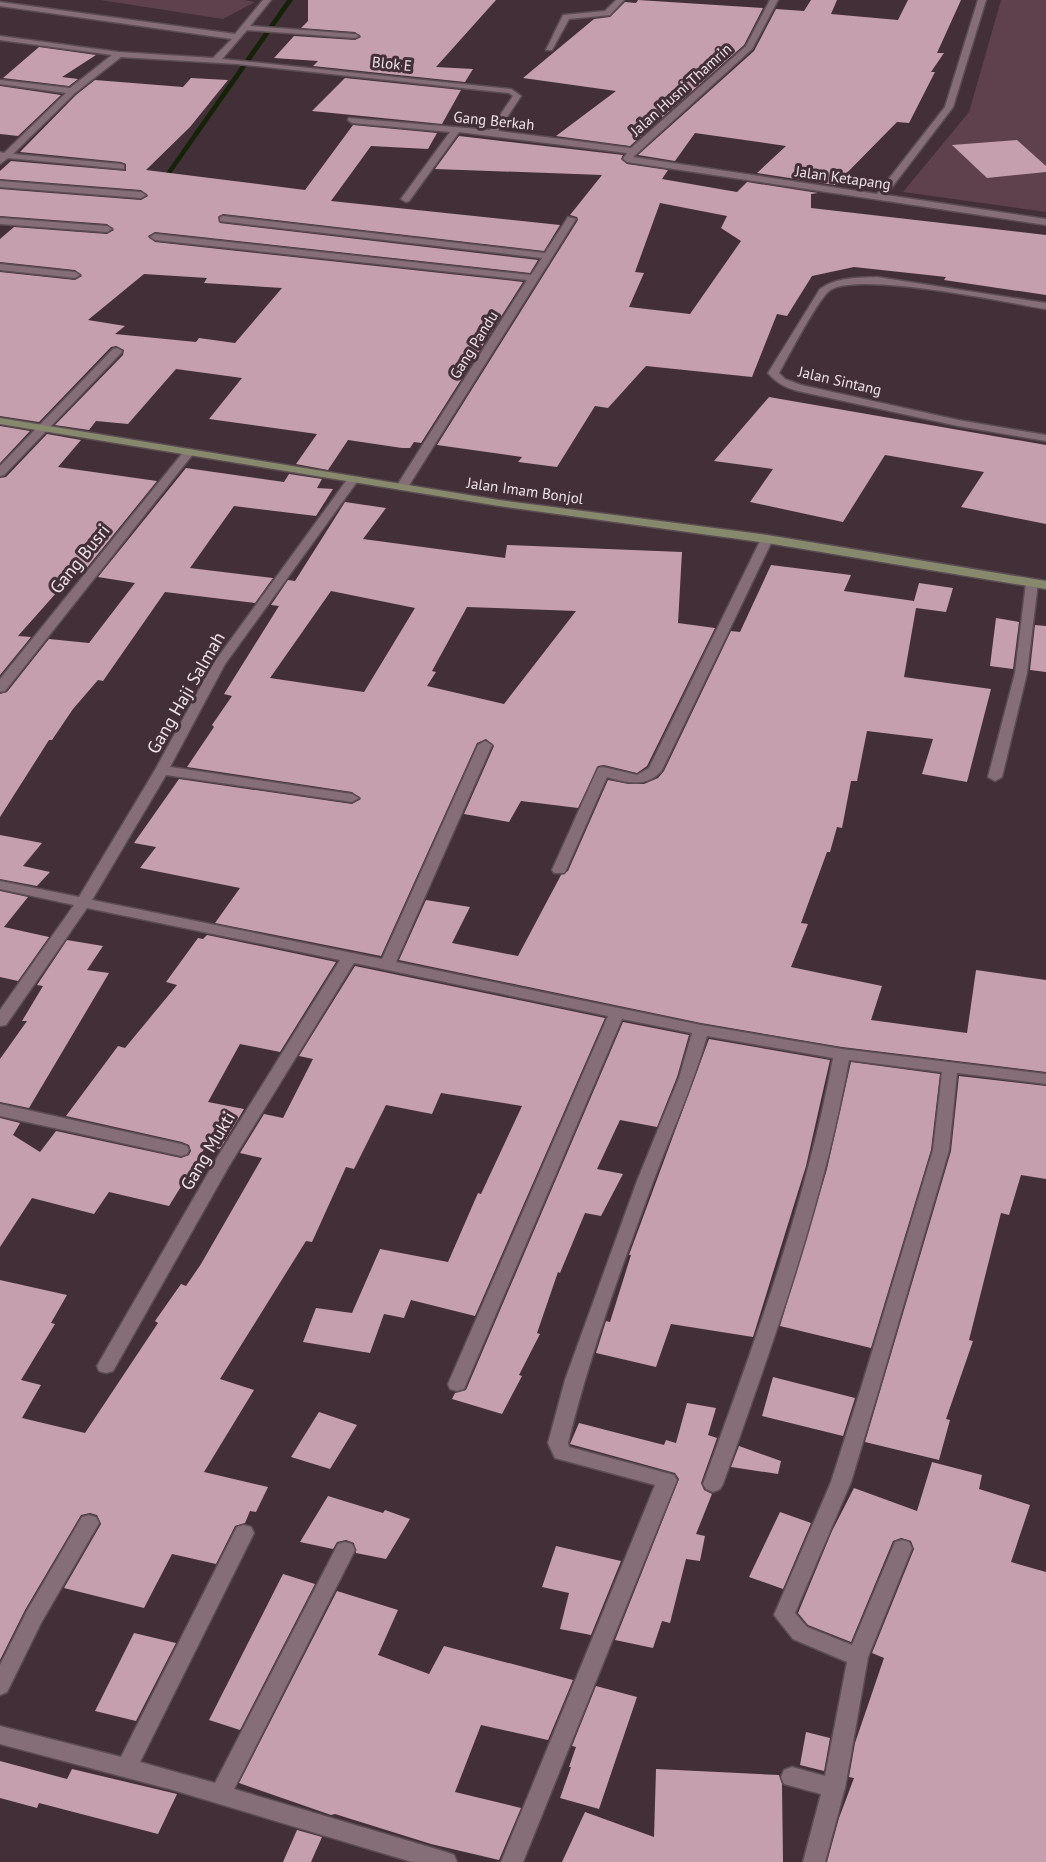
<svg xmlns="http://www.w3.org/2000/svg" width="1046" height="1862" font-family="'PT Sans',sans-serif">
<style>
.green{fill:#5f404d}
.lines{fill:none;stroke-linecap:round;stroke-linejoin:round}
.stream{fill:#142208;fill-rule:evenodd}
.building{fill:#c59fae;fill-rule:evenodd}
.minor-casing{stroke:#5c4c53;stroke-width:3}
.secondary-casing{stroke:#5c4c53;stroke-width:3}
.minor{fill:#856e77;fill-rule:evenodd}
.secondary{fill:#87896c;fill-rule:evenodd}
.labels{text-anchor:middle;stroke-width:6;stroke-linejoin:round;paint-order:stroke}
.far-street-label{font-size:15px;fill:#f0e3e8;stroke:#422f37}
.street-label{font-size:18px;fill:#f0e3e8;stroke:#422f37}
</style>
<rect width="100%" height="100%" fill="#422f37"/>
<g class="green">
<polygon points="100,0 244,0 255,2 223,19"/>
<polygon points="1001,0 1046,0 1046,212 903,192 969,112"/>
</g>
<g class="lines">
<polygon class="stream" points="287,0 293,0 163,185 159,185 159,183"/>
</g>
<g class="building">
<polygon points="308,0 496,0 436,67 473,69 465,82 313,66 318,61 274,58 294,36 355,40 361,37 355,32 301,28 308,21"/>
<polygon points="638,0 763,8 744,45 630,146 556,136 616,91 523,78 594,19 610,17 625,2 636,3"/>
<polygon points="811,0 837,0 831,14 898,20 908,0 961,0 937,53 944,53 931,72 935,72 909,123 897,122 835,185 757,173 786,146 695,133 675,161 638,155 754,51 776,9 804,11"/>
<polygon points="39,47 96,55 62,77 78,79 69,86 3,78"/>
<path d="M191,78L228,80L190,127L146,170L305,190L353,125L437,133L428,149L371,146L331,201L560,225L544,251L223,214L218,217L220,223L538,260L530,273L155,232L148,236L155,242L523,282L421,443L414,442L410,448H402L348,440L328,470L296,464L317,434L209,419L242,378L176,369L128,424L96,421L89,430L55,425L123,355L124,350L116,346L111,347L39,422L0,416V272L75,280L82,276L75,270L0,262V239L14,227L107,234L114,230L107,224L0,216V189L141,200L148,196L141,190L0,179V171L11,161L126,171V164L121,162L20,152L76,95L95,80L183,87ZM144,274L207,278L204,283L282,288L235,343L199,338L196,342L115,334L125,326L88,320Z"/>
<polygon points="345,78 461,90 442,124 312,111"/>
<polygon points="0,86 61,95 18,136 0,134"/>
<path d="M459,136L623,155L621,159L627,164L668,170L662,179L737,192L747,182L818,193L811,194V208L1046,235V295L944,280L946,277L854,267L812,276L787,316L777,314L752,377L646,366L608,408L595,406L557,467L518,462L522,457L437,445L578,220L577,217L570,215L602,175L435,169ZM660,203L727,216L721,228L741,241L690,314L629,307L644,273L635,272Z"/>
<polygon points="1017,140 1046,166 1046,172 987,178 952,145"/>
<polygon points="769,397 1046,445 1046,524 961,507 984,472 885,455 843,522 750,502 773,469 714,461"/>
<polygon points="0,426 30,431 0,463"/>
<polygon points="47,434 81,440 58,467 157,481 81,575 73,574 18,636 31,637 0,675 0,478 6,477"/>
<polygon points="186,468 284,482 289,474 322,479 317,488 333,489 316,516 234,506 190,568 273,578 255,603 165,592 103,681 98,680 73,709 52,740 49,740 0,817 0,694 7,692 49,639 89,643 135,583 98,577"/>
<path d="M345,502L386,508L363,539L505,558L507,545L682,552L678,623L715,628L647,766L637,773L604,765L598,766L578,808L521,801L509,822L464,814L494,746L486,739L477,743L381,956L215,923L240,888L140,868L156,847L134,843L179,779L352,804L361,799L352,792L187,767L214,727L212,725L232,696L224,694L279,606L271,605L288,580L295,581ZM331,591L415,608L364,692L270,678ZM467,607L576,611L504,704L427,686L436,672L432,671Z"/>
<polygon points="771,565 851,575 844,591 914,601 919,583 953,588 946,612 916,608 904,677 991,689 967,782 922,774 933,739 867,731 857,781 851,781 842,828 837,827 830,852 827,852 801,923 808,924 791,967 882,986 871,1020 967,1033 976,970 1046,980 1046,1072 842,1047 701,1023 399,960 426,900 470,907 452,943 518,956 561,875 568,871 608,780 629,784 644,784 658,778 664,771 731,631 740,632"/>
<polygon points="996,618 1019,622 1013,669 990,666"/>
<polygon points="1035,625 1046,626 1046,672 1030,670"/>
<polygon points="0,835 42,843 23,866 50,872 37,886 0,879"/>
<polygon points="0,891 28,897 4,927 49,937 18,981 0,977"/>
<polygon points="207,935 336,962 280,1052 240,1044 208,1102 244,1109 220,1149 206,1146 169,1206 109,1192 94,1214 32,1198 0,1247 0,1118 20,1123 13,1135 40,1152 56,1131 181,1158 189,1155 191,1151 189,1145 182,1142 66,1116 118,1046 125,1048 177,985 166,982 198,938 203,939"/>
<polygon points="67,940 103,946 87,970 109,973 29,1108 0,1102 0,1059 27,1021 22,1021 43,986 37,985"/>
<polygon points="355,966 605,1018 475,1316 411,1300 404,1318 384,1314 370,1353 303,1342 316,1308 352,1313 380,1249 448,1262 478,1193 481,1194 522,1106 441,1093 432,1114 386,1105 354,1169 346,1167 312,1242 306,1241 220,1379 254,1390 204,1472 268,1487 256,1512 250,1511 245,1523 235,1526 216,1564 172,1554 144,1608 64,1588 101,1524 97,1515 90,1513 81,1515 25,1610 0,1660 0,1280 67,1295 51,1323 55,1324 21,1380 41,1385 22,1418 85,1433 158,1323 155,1321 181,1284 186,1286 201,1264 262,1158 240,1153 264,1114 283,1118 313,1059 299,1056"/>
<polygon points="623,1022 689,1035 677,1077 657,1127 620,1120 597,1169 623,1174 601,1216 585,1213 560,1273 558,1272 537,1333 540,1334 519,1375 522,1376 502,1414 452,1399 455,1393 466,1390"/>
<polygon points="709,1039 830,1060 806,1166 753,1337 671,1324 656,1367 596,1353 606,1321 610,1322 631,1255 629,1255"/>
<polygon points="851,1062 940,1074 931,1150 871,1348 780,1326 827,1169"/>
<polygon points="959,1076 1046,1086 1046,1179 1021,1175 1009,1215 1001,1213 969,1340 973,1341 946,1419 950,1420 939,1460 865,1442 951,1151"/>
<polygon points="773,1377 855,1398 843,1436 762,1416"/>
<polygon points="687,1403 716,1408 708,1435 717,1438 701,1483 704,1490 712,1494 696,1534 705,1536 700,1561 686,1559 670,1623 662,1621 653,1648 615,1640 679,1479 675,1473 570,1444 579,1423 664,1445 666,1440 676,1443"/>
<polygon points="319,1412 357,1425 330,1469 291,1457"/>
<polygon points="739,1446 781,1461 778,1474 731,1467"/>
<polygon points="932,1462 982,1475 979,1489 1030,1505 1011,1562 1046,1572 1046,1862 827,1862 839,1818 854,1778 849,1777 855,1743 884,1658 872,1653 914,1549 911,1541 901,1538 893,1541 851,1642 808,1625 798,1613 832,1531 854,1488 917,1511"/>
<polygon points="328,1496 383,1513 385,1510 410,1519 386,1559 356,1553 354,1543 346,1540 337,1542 333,1549 300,1542"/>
<polygon points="780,1512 811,1523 783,1589 749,1577"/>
<polygon points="556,1546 621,1561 591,1635 560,1629 569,1593 542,1587"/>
<polygon points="283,1574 315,1584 240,1730 209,1720"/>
<polygon points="337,1591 398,1610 378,1655 429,1674 444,1646 573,1680 548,1740 481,1725 455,1792 521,1808 499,1860 431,1844 335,1814 331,1815 239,1783"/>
<polygon points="134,1633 176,1643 136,1721 95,1711"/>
<polygon points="596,1686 637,1697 599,1809 560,1798 571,1767 569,1767 576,1747 572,1746"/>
<polygon points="806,1732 830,1738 824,1771 800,1765"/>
<polygon points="0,1761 67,1779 72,1769 177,1794 158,1834 39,1803 37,1808 0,1798"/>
<polygon points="656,1769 779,1775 782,1784 783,1862 562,1862 585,1812 654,1837"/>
<polygon points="297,1830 322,1837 311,1862 283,1862"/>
</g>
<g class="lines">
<defs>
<g id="minor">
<polygon points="263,0 271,0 250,26 355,34 359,36 355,38 247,30 222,59 511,89 521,96 498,131 631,148 746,46 770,0 778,0 752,49 633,157 877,194 945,107 978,0 986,0 953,107 886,195 1046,219 1046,225 627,162 623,159 627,153 459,132 409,201 406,202 401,199 450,132 352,123 348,120 349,118 490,130 513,96 509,93 237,64 121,57 75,93 13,154 121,164 124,165 124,169 8,158 0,164 0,152 4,153 66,93 0,84 0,80 70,88 112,55 0,40 0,36 119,52 213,58 232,39 0,6 0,2 235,34"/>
<polygon points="616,0 624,0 610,15 569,19 552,50 546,50 563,15 605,11"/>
<polygon points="0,181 141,192 146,195 141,198 0,187"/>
<polygon points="223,216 545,253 568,217 576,219 408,487 402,490 396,487 527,280 155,240 150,237 155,234 531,275 542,258 220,221 220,217"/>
<polygon points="0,218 107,226 112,229 107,232 0,224"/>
<polygon points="0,264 75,272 80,275 75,278 0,270"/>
<path d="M877,277L1046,303V309C1008,303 855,270 829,291C817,301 789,355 779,373L785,379L801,385L958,420L1046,435V441L958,426L798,391C786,388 776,383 768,373L820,289C837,277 857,278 877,277Z"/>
<polygon points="117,348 122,351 121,353 4,475 0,476 0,466 113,349"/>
<polygon points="189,449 193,450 193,454 5,691 0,692 0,679 185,450"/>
<path d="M353,476L359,479L225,664L170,767L352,794L359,798L352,802L166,775L92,900L382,959L478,745L485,741L492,745L396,962L701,1025L842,1049L1046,1074V1084L957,1073L949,1150L880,1385L851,1482L795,1613L807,1627L852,1645L895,1542L902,1540L909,1542L912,1548L868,1657L845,1788L825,1862H803L821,1794L784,1784L781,1777L784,1770L792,1767L825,1776L847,1662L793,1639L774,1615L831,1482L862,1385L933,1150L942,1072L849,1060C823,1205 772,1346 723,1484L720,1489L713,1492L706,1489L703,1484C754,1345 806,1203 833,1058L707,1036C693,1086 671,1133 653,1182C621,1268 590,1354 568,1443L569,1447L674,1475L677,1480L523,1862H501L655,1485L555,1458L548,1443L565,1380L637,1181L679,1078L692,1033L622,1019L466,1384L464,1389L457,1391L450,1389L448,1384L608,1016L354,963L229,1166L113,1371L106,1373L99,1371L97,1366L215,1161L340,960L87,908L6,1025L0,1026V1010L74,905L0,889V881L79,897L155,770L213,664L349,477Z"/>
<path d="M767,535L773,539L662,770C648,788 626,783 607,777L566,870L564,873H554L552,870L598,768L603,767L637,775L649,768L761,539Z"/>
<polygon points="1032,579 1038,583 1027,673 1002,777 995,781 988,777 1015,673 1026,583"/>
<polygon points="0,1104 181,1144 187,1146 189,1150 187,1154 181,1156 0,1116"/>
<polygon points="89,1515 96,1517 99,1523 41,1623 7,1692 0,1695 0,1665 27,1611 82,1517"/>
<polygon points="244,1525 251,1527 254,1533 140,1762 215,1783 338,1544 345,1542 352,1544 355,1550 234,1789 446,1852 454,1855 457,1862 412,1862 173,1790 0,1744 0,1726 121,1757 237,1527"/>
</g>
<polygon id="secondary" points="0,418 499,500 767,535 1046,581 1046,589 767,543 499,506 0,424"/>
</defs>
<use href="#minor" class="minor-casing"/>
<use href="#secondary" class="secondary-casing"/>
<use href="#minor" class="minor"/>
<use href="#secondary" class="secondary"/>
</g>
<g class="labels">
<g class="far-street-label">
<text transform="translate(392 64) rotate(6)" y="5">Blok E</text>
<text transform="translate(681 90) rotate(-42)" y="5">Jalan Husni Thamrin</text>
<text transform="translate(494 121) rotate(6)" y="5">Gang Berkah</text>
<text transform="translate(843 178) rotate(8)" y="5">Jalan Ketapang</text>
<text transform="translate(474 345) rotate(-58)" y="5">Gang Pandu</text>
<text transform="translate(840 381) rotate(13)" y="5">Jalan Sintang</text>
<text transform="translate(525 491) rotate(8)" y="5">Jalan Imam Bonjol</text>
</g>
<g class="street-label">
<text transform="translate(80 559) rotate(-51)" y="6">Gang Busri</text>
<text transform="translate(186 693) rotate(-60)" y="6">Gang Haji Salmah</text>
<text transform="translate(208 1151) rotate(-59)" y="6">Gang Mukti</text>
</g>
</g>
</svg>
